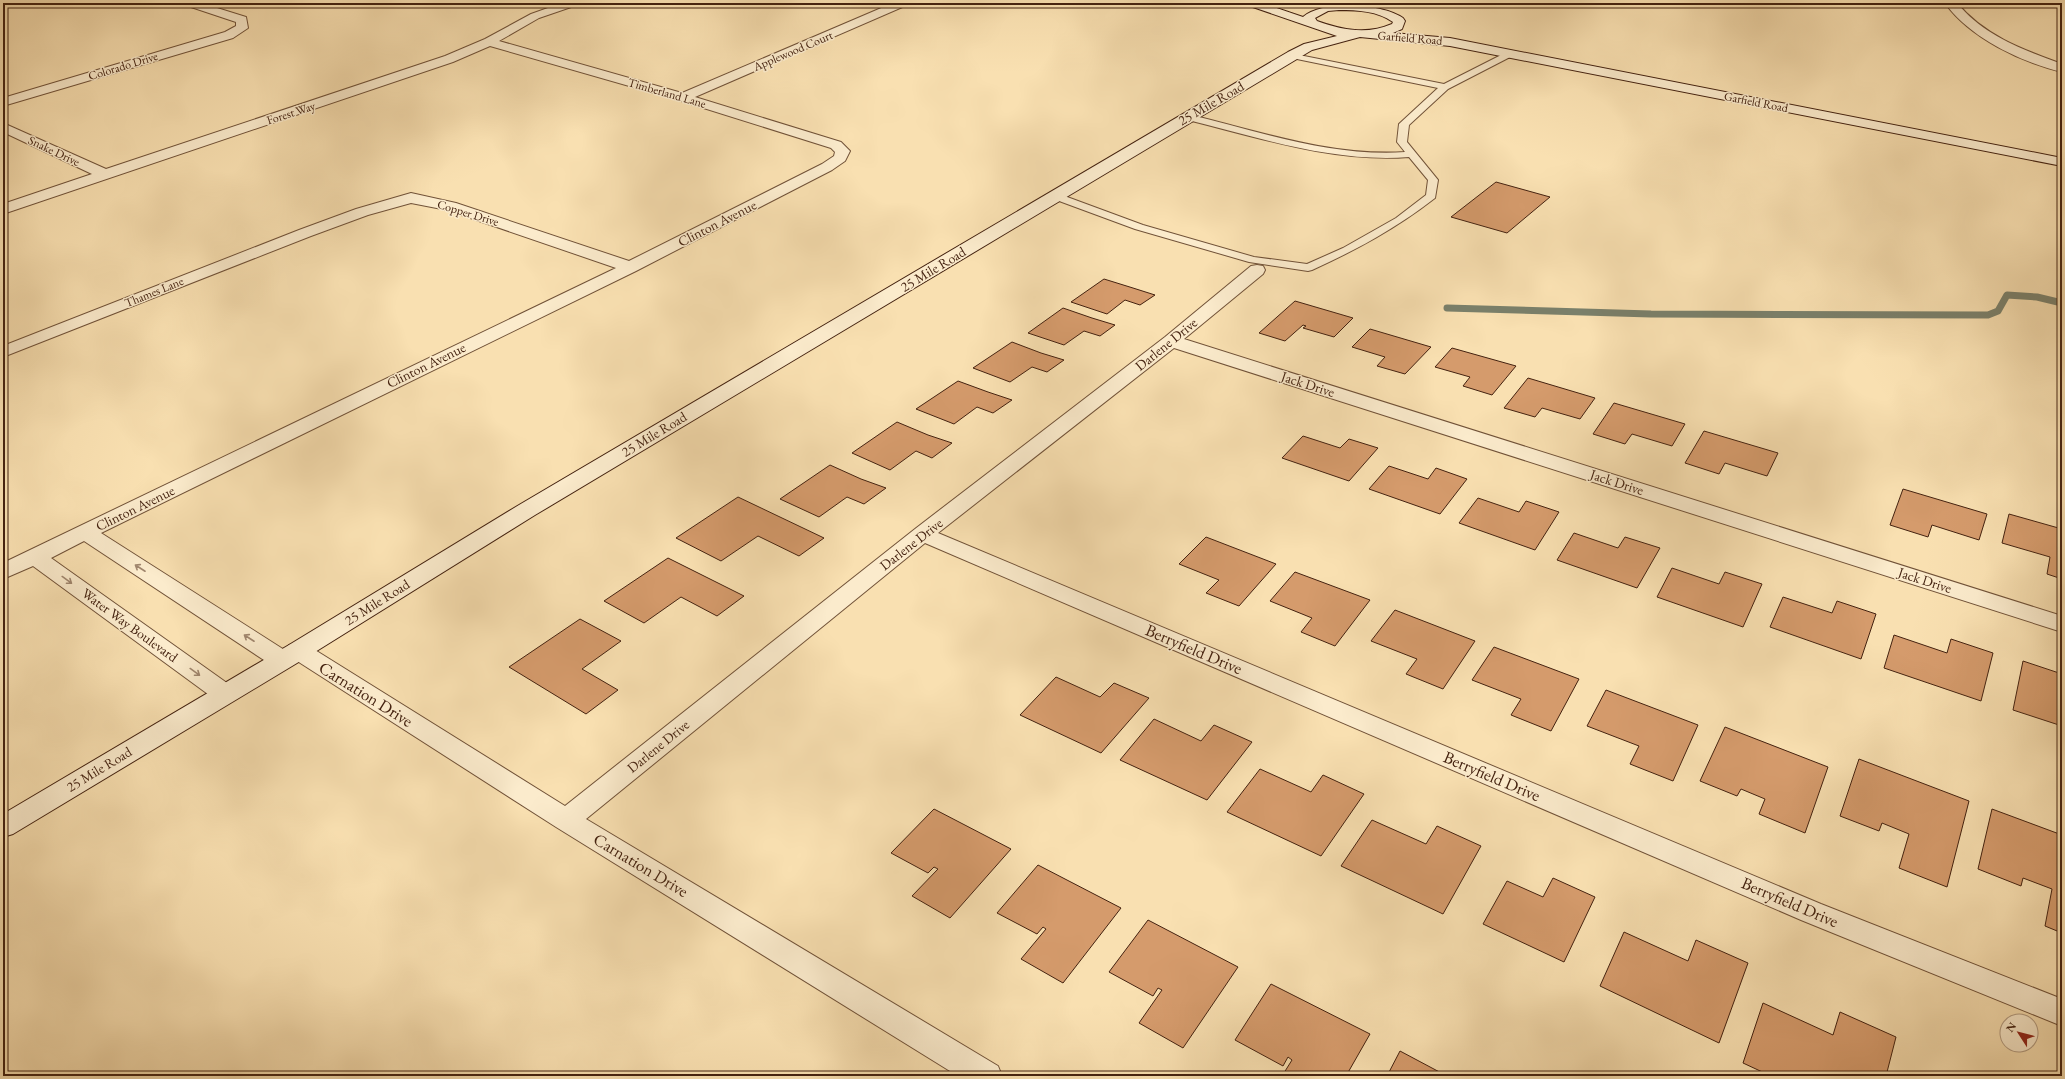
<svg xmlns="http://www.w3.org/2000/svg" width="2065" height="1079" font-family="'EB Garamond',serif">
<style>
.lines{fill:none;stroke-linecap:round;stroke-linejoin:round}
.stream{stroke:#7a806b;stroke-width:7}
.building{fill:#d59b6c;stroke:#442210}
.lane-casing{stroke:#715238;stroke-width:2}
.street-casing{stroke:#715238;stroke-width:2}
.secondary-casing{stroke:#442210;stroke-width:2}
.lane{fill:#fbebcc;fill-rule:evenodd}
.street{fill:#fbebcc;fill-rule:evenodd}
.secondary{fill:#fbebcc;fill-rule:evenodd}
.oneway{stroke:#a0866e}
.labels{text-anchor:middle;stroke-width:3;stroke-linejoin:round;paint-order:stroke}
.far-street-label{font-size:12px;fill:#442210;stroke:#fbebcc}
.street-label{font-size:14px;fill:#442210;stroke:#fbebcc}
.near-street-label{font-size:17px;fill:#442210;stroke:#fbebcc}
</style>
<rect width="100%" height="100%" fill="#f9e0b1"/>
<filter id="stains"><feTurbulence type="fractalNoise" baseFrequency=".005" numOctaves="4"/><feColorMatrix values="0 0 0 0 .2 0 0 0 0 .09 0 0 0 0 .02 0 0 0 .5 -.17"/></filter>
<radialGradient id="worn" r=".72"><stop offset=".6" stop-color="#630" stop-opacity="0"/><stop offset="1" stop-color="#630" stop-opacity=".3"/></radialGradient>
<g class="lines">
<polyline class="stream" points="1447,308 1651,314 1988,315 1998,311 2007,295 2037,297 2062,303"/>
</g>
<g class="building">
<polygon points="1496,182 1550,197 1507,233 1451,217"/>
<polygon points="1104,279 1133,288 1155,295 1140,305 1125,300 1107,314 1071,302"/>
<polygon points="1295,301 1353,318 1334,337 1303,328 1306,326 1303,325 1285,341 1259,333"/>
<polygon points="1063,308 1092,318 1115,325 1100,336 1084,331 1064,345 1028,333"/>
<polygon points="1370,329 1431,347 1405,374 1377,366 1385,357 1352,347"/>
<polygon points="1012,342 1041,353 1064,360 1047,372 1032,367 1010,382 973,368"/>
<polygon points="1452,348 1516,366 1492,395 1463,386 1470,377 1435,367"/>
<polygon points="1528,378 1595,398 1580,419 1542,408 1535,417 1504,408"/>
<polygon points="958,381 988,392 1012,400 993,413 977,407 954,424 916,409"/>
<polygon points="1614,403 1685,424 1672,446 1632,434 1625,444 1593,434"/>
<polygon points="897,422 928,435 952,443 932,458 916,451 890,470 852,453"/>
<polygon points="1704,431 1778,453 1767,476 1725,463 1719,474 1685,463"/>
<polygon points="1303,436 1340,448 1349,439 1378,448 1349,481 1282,458"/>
<polygon points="830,465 861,479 886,488 864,504 847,497 819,517 780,499"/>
<polygon points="1389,466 1428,479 1436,468 1467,479 1440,514 1369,489"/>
<polygon points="1903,489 1987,514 1979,540 1932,525 1928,537 1890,525"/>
<polygon points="738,497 824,538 799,556 758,536 721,561 676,538"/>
<polygon points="1478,498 1519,512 1526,501 1559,512 1535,550 1459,523"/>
<polygon points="2009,514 2062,529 2062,579 2047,574 2050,557 2002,543"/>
<polygon points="1574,533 1618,548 1625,537 1660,548 1637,588 1557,560"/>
<polygon points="1206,537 1276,564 1239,606 1206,593 1219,580 1179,564"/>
<polygon points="668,558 744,596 717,616 681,597 644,623 604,601"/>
<polygon points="1672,568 1719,584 1725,572 1762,584 1743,627 1657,597"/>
<polygon points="1295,572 1370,600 1335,646 1301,632 1312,618 1270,601"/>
<polygon points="1783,597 1832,613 1837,601 1876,614 1861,659 1770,627"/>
<polygon points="1395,610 1475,641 1443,689 1406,674 1417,659 1371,641"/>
<polygon points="580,619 621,641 582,669 618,690 586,714 509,667"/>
<polygon points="1894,635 1947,653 1951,639 1993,653 1981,701 1884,668"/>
<polygon points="1494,647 1579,679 1551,731 1511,715 1521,699 1472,680"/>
<polygon points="2023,661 2062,674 2062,726 2013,710"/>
<polygon points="1056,677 1100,697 1114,683 1149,698 1101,753 1020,715"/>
<polygon points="1606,690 1698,725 1673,781 1630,764 1639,746 1587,726"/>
<polygon points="1154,719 1201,741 1214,725 1252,742 1207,800 1120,760"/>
<polygon points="1725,727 1828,767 1805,833 1759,814 1765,799 1741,789 1737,796 1700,781"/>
<polygon points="1859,759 1969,801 1947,887 1899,868 1909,834 1882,823 1879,831 1840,816"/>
<polygon points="1260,769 1311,792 1323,775 1364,794 1321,856 1227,812"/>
<polygon points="934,809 1011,849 950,918 912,896 938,869 934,867 928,873 891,853"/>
<polygon points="1992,809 2062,835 2062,933 2045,926 2052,889 2023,878 2021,886 1978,869"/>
<polygon points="1372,820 1426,844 1437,826 1481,846 1443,914 1341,866"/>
<polygon points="1038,865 1121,908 1063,983 1021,959 1046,929 1043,927 1037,934 997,913"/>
<polygon points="1553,878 1595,897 1564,962 1483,924 1507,881 1543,897"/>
<polygon points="1148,920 1238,967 1183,1048 1139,1023 1162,990 1158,988 1153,996 1109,972"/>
<polygon points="1624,932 1688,961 1696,940 1748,963 1719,1043 1600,986"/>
<polygon points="1271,984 1370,1034 1346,1076 1282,1076 1292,1060 1288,1057 1283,1066 1235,1040"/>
<polygon points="1763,1003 1833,1035 1840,1012 1896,1037 1886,1076 1771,1076 1743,1063"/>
<polygon points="1400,1051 1447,1076 1387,1076"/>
</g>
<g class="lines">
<defs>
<path id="lane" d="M1509,51L1513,54L1512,56L1448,89L1409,125L1407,142L1438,180L1435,198C1395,229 1358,249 1312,270L1308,271L1249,262L1135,229L1051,198L1050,196L1051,194H1059L1143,225L1254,257L1307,264L1343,248L1396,218L1426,195L1428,180L1409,157C1333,163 1257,137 1184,119V115L1187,114C1258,131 1331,157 1405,152L1397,142L1399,124L1438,88L1292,58L1288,55L1289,53L1444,84Z"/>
<g id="street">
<polygon points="183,3 201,3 246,17 248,28 233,38 3,106 3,98 225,32 236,26 236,22 185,5"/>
<polygon points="562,3 579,3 577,5 539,18 499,41 682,93 893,3 909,3 907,5 695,97 841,142 850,151 845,161 832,170 636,271 101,533 286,651 289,645 298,643 307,645 565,806 915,529 1165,337 1251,266 1257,265 1263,266 1265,270 1263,274 1184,339 2062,616 2062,632 1174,348 938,533 1821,904 2062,999 2062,1026 1801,920 925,543 586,819 998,1066 1002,1076 958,1076 556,827 294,659 291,666 282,668 273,666 84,541 51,558 234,688 238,694 234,700 225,703 216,700 33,566 3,579 3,563 616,268 447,210 411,203 368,215 311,236 3,357 3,346 299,230 356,209 411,193 456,203 629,261 822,164 834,156 835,152 831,148 678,100 490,46 453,62 3,214 3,204 92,174 3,132 3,123 106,169 445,56 485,39 531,14"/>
<path d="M1945,3H1957C1984,36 2024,50 2062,64V72C2021,62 1970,38 1945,3Z"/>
</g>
<path id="secondary" d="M1245,3H1262L1303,17C1321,0 1382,3 1403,18L1405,21L1402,29L1393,33L1450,38L2062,158V166L1450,46L1360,37L1312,50L535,515L307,657L13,834L3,837V814L289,645L519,505L1288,52L1304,44L1337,36L1247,5ZM1339,10C1358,10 1377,11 1393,22L1392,24C1367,35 1342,30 1317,21L1315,18L1328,11Z"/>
</defs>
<use href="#lane" class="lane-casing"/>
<use href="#street" class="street-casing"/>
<use href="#secondary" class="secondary-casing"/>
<use href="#lane" class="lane"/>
<use href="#street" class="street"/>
<use href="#secondary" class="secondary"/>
</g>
<defs><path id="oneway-shaft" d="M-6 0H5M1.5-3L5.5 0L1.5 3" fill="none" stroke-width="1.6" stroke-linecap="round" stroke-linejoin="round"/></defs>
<g class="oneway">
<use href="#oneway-shaft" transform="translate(140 568) rotate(-147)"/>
<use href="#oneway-shaft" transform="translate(67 580) rotate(36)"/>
<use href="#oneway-shaft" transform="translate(249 638) rotate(-147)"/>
<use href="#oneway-shaft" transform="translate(195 672) rotate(36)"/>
</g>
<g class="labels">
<g class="far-street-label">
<text transform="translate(1410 38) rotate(5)" y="4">Garfield Road</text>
<text transform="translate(793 51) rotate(-23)" y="4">Applewood Court</text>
<text transform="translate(123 66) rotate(-17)" y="4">Colorado Drive</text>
<text transform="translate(667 93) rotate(16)" y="4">Timberland Lane</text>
<text transform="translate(1756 102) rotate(11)" y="4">Garfield Road</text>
<text transform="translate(291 113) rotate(-18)" y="4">Forest Way</text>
<text transform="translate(54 151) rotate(25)" y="4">Snake Drive</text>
<text transform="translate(468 213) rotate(17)" y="4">Copper Drive</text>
<text transform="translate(154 292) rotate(-22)" y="4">Thames Lane</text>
</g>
<g class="street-label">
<text transform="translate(1211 103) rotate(-30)" y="5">25 Mile Road</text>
<text transform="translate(717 223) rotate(-27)" y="5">Clinton Avenue</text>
<text transform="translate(933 269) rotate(-31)" y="5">25 Mile Road</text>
<text transform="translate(1166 344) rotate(-39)" y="5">Darlene Drive</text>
<text transform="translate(426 365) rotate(-26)" y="5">Clinton Avenue</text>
<text transform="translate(1308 384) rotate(18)" y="5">Jack Drive</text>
<text transform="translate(654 434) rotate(-31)" y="5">25 Mile Road</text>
<text transform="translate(1617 482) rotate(18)" y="5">Jack Drive</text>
<text transform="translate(135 508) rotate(-26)" y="5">Clinton Avenue</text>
<text transform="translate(911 544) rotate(-38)" y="5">Darlene Drive</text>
<text transform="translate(1925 580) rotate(18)" y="5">Jack Drive</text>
<text transform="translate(377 602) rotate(-32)" y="5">25 Mile Road</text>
<text transform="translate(130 625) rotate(36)" y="5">Water Way Boulevard</text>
<text transform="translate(658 746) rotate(-39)" y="5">Darlene Drive</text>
<text transform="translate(99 769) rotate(-31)" y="5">25 Mile Road</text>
</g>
<g class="near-street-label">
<text transform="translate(1194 649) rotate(23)" y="6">Berryfield Drive</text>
<text transform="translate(366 694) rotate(32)" y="6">Carnation Drive</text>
<text transform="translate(1492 776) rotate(23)" y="6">Berryfield Drive</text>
<text transform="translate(641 865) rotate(31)" y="6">Carnation Drive</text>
<text transform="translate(1790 902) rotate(23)" y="6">Berryfield Drive</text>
</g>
</g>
<rect width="2065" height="1079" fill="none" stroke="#f9e0b1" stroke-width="16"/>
<rect x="4" y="4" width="2057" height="1071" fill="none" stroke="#442210" stroke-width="2"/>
<rect x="8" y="8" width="2049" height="1063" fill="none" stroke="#442210"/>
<g transform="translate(2019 1033) rotate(306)"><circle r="19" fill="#fbebcc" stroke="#b29b81"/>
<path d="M0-3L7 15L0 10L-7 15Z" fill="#8f2418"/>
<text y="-6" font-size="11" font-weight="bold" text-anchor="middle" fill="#442210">N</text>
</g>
<rect width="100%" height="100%" filter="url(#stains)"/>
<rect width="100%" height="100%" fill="url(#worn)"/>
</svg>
